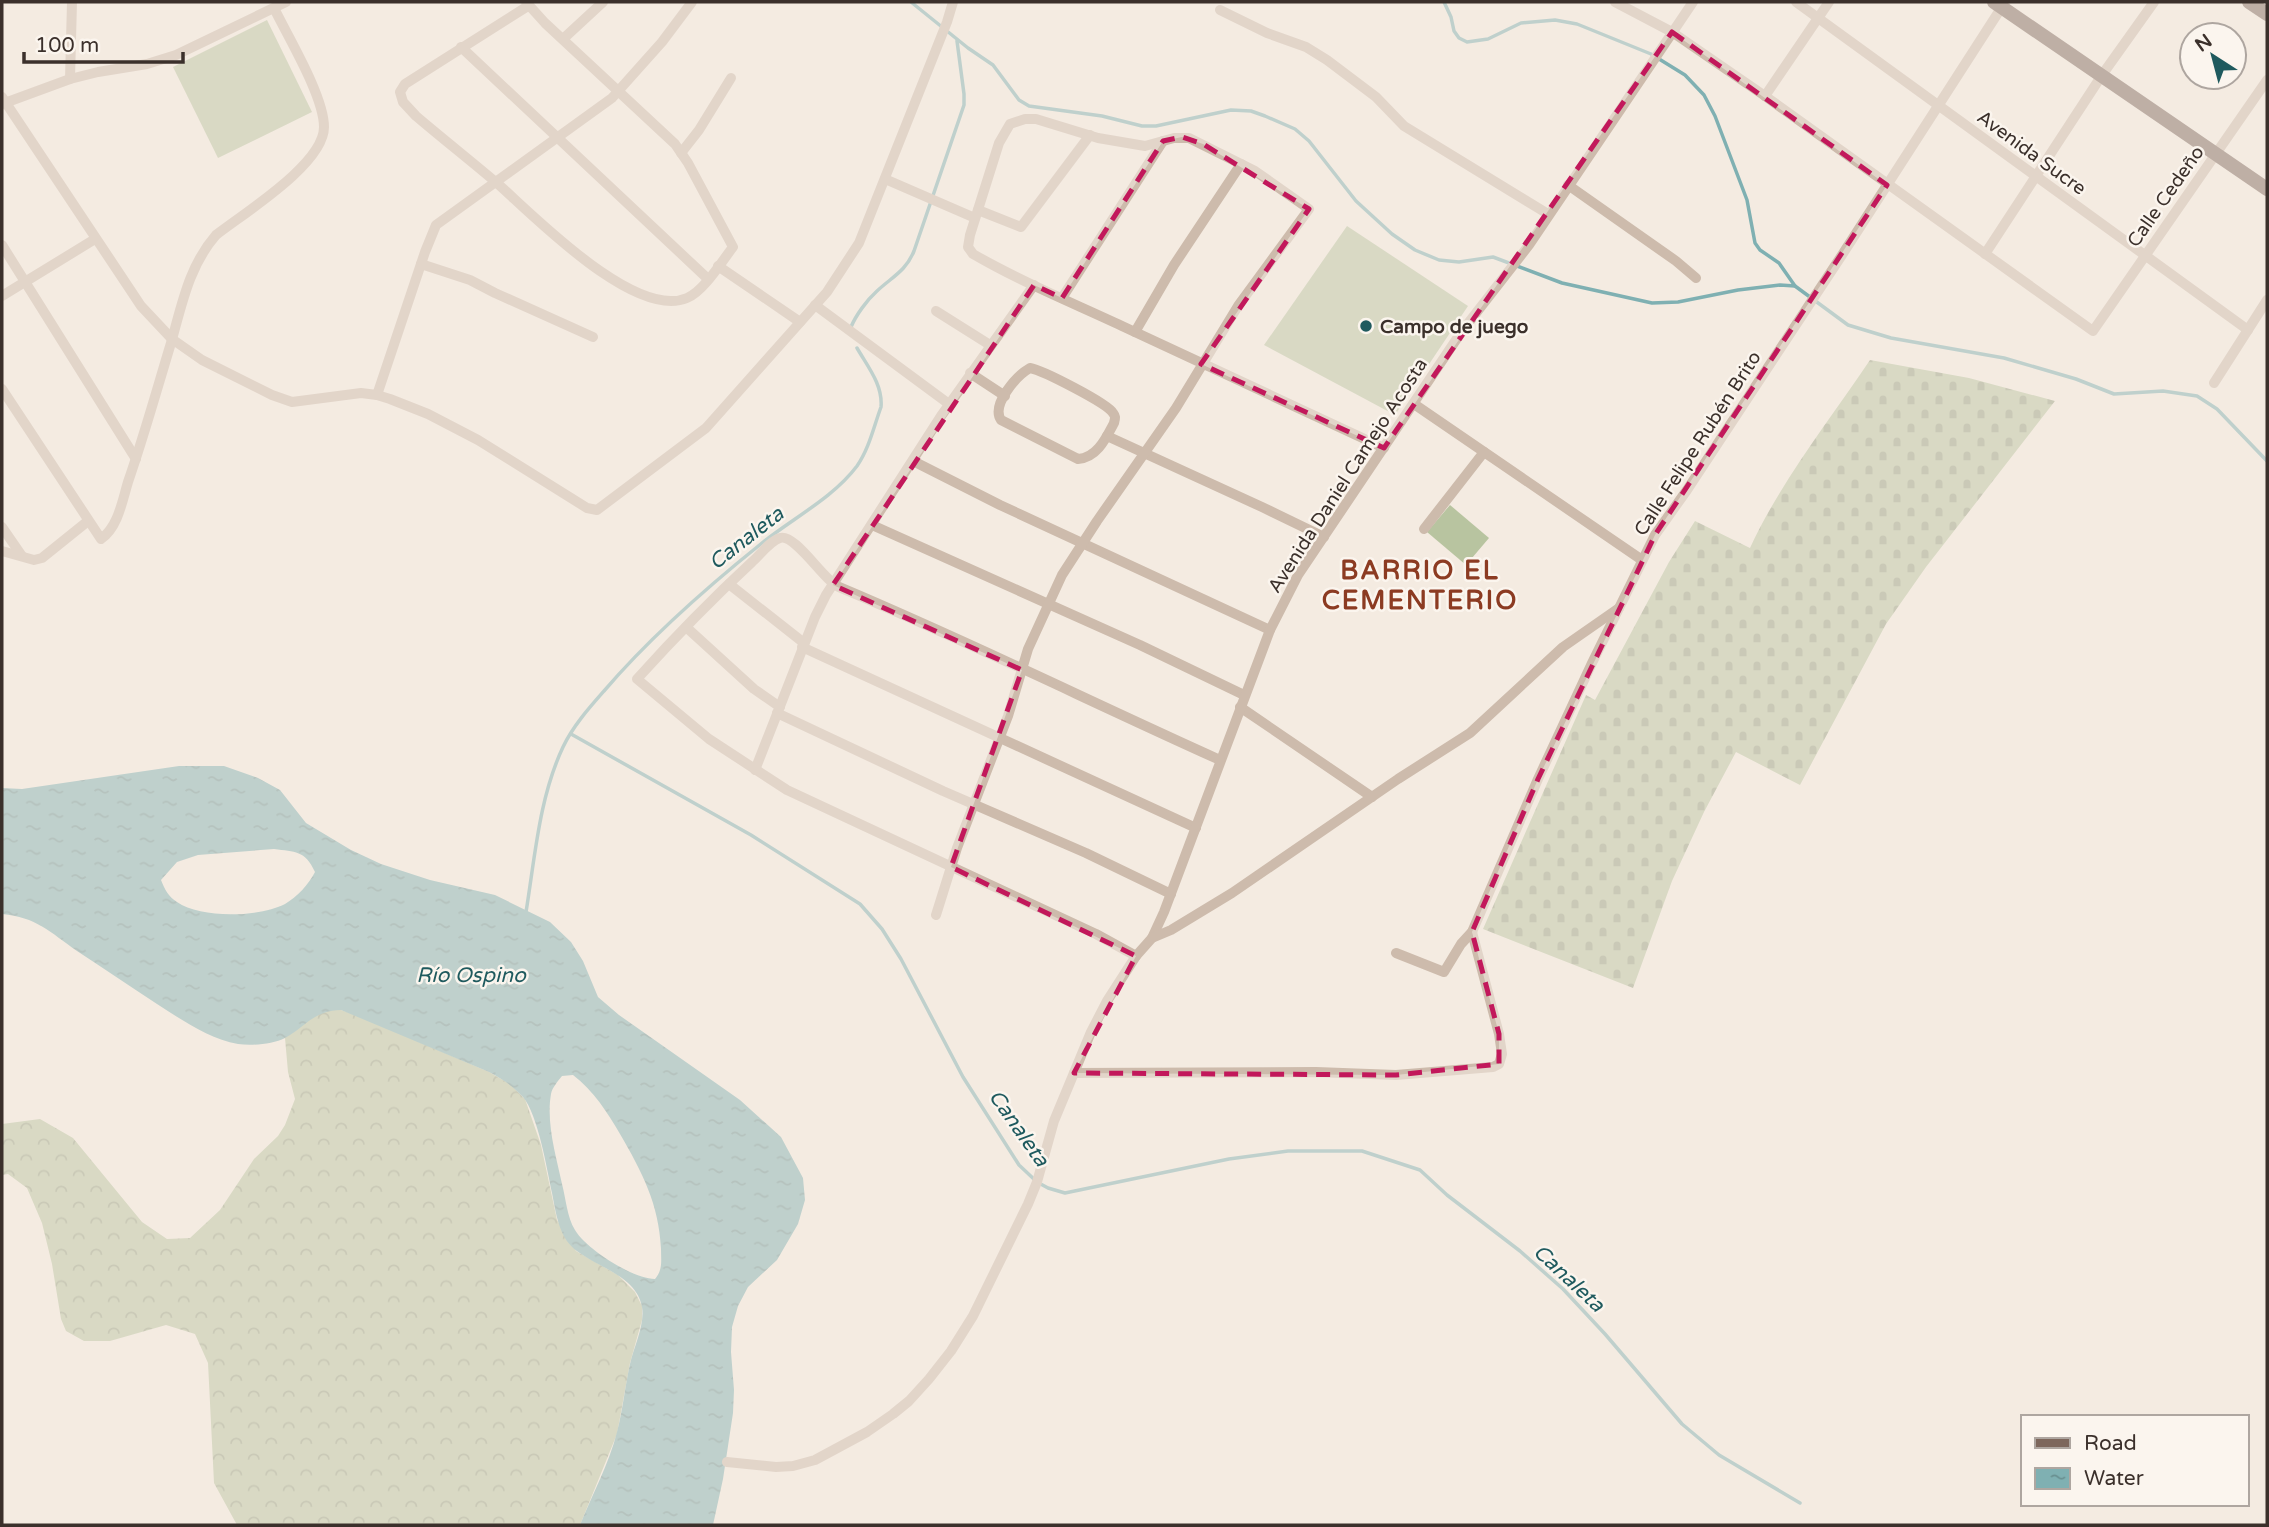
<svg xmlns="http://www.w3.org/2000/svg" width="2269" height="1527" font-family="'Varela Round',sans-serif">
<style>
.forest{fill:url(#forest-crowns)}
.cemetery{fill:url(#cemetery-stones)}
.pitch{fill:#b8c4a0}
.water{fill:url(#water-ripples);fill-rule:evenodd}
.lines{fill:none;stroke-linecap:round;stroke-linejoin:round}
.stream{stroke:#7fb0b2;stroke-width:3.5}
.minor{stroke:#cdbbac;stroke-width:10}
.major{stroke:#7d675c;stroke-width:14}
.marked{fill:none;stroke:#c2185b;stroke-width:5;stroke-dasharray:14 9;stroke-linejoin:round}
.poi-dot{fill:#1f5a5e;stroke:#fbf5ee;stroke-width:2.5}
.labels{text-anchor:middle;stroke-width:5;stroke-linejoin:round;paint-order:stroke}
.street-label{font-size:19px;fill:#3b302b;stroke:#fbf5ee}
.poi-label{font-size:19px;font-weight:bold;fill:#3b302b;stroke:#fbf5ee;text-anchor:start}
.water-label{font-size:21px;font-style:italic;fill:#1f5a5e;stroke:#fbf5ee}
.district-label{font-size:26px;font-weight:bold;letter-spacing:2px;fill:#8c3b22;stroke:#fbf5ee}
</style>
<defs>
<pattern id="forest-crowns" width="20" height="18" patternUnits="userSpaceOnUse" patternTransform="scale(1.75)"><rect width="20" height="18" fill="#b8c4a0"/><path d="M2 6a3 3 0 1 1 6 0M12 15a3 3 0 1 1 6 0" fill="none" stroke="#97a083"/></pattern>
<pattern id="cemetery-stones" width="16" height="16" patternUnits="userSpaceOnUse" patternTransform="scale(1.75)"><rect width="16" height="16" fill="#b8c4a0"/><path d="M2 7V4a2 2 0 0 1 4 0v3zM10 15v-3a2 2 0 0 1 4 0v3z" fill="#97a083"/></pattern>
<pattern id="water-ripples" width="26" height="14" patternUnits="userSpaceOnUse" patternTransform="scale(1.75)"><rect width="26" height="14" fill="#7fb0b2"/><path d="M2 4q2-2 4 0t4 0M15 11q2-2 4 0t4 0" fill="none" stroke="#699091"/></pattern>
</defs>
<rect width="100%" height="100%" fill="#f4ebe1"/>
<polygon class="forest" points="327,1010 341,1010 359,1016 489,1072 510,1084 525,1099 541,1145 557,1220 576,1251 618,1275 635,1292 642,1306 642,1320 630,1363 617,1434 580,1525 237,1525 214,1483 208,1363 195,1334 166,1325 110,1341 84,1341 66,1331 61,1319 52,1264 42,1223 27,1188 8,1174 2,1175 2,1124 40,1119 73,1138 142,1222 167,1239 190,1238 220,1210 254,1159 278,1136 285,1125 295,1099 288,1072 285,1038 310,1018"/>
<path class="cemetery" d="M1870,360L1969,378L2055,401L1926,567L1886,624L1800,785L1736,752L1704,812L1672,881L1633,988L1483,929L1586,695L1595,700L1669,562L1695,521L1750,548C1781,481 1829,421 1870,360Z"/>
<g class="pitch">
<polygon points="267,20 312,112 218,158 173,67"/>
<polygon points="1347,226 1468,306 1395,415 1264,345"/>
<polygon points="1450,505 1489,538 1466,565 1427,532"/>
</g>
<path class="water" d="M179,766H224L258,778L280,790L306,823L351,850L381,864L430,880L495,895L550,922L571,942L583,961L598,997L619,1015L740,1100L781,1137L803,1178L805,1200L798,1224L777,1260L748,1287L738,1306L732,1327L731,1352L734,1390L733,1413L723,1479L713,1525H580C592,1495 609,1464 617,1432C623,1409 625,1386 630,1364C634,1346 645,1325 642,1307C636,1270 580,1265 565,1238C557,1224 555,1208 552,1193C547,1169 538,1115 523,1097C513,1086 502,1079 489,1072L341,1010C313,1011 308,1025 285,1038C273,1044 252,1046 238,1044C209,1039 182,1020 157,1004C130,986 104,969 77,951C50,932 36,917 2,914V788L22,789ZM274,849C295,852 305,850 315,872C309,884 297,897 285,904C260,917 201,919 177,902C168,896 165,890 161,880L177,862L198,855ZM573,1075C594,1091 607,1112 620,1134C642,1172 659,1204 661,1249C661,1260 663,1270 655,1279C633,1279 586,1249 575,1230C567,1217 566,1199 562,1184C556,1156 546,1123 551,1094C552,1088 558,1081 562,1076Z"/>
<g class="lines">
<g class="stream">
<polyline points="911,2 968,48 993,65 1019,100 1029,106 1102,116 1142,126 1156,126 1231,110 1251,111 1265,116 1295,129 1309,141 1356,201 1392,234 1415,250 1439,260 1459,262 1493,257 1562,283 1652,303 1678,302 1738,290 1780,285 1795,286"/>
<polyline points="1444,2 1451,17 1454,31 1459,38 1467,42 1488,39 1521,23 1555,20 1577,24 1651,54 1685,75 1704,95 1715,116 1747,200 1755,243 1760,250 1779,263 1795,286 1848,325 1891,338 2004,358 2076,379 2114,394 2163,391 2197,396 2217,409 2267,461"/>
<path d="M851,327C856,315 867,300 877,291C892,277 906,271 914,251L964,105V94L957,41"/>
<polyline points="571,734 751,835 860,904 882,929 901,959 963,1077 1019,1165 1037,1182 1048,1188 1065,1193 1229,1159 1288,1151 1362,1151 1420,1170 1447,1195 1520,1251 1563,1289 1605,1334 1682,1424 1719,1455 1800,1503"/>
<path d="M526,912C535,857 539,798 563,747C573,726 589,708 604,691C651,636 706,588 762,543C793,518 833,498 857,466C869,449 874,426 881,407C883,385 868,367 857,348"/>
</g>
<g class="minor">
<path d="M526,2L545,23L675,144L688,163L733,247C722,261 704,291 687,298C635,320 534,216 498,184C471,161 443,139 416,116L403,102L400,92L405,84L528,6"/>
<polyline points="1615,2 1672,32 1765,96 2093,331 2267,80"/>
<polyline points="1796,2 2248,330"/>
<polyline points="1220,10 1267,33 1306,47 1327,60 1376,97 1404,126 1548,214"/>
<polyline points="563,39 603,2"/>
<polyline points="461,47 708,279"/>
<polyline points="70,79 72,2"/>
<polyline points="1765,96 1829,2"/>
<polyline points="2,97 141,306 172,339 202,360 272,395 292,402 361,393 377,395 390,399 428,414 478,440 587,508 597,510 706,428 827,292 859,243 947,22 953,2"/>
<polyline points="2,104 70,79 98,72 147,64 176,55 286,2"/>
<polyline points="681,153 699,130 731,78"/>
<polyline points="885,179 975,218"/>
<polyline points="1568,185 1676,261 1696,278"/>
<polyline points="978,210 1021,227 1090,135"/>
<polyline points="2,245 136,459"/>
<polyline points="1985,254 2102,75 2154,2"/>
<polyline points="421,264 470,280 495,293 593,337"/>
<polyline points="718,266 800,322"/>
<polyline points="2,296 95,239"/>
<polyline points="1062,298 1163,141"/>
<polyline points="815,305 949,404"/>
<polyline points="936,311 990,345"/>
<polyline points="1135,332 1174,265 1241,164"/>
<path d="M1030,368C1042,370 1107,403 1113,413C1116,417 1115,418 1114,423C1106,438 1097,458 1078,459L1001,420C991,405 1016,376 1030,368Z"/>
<polyline points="970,373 1005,396"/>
<polyline points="2214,383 2267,300"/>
<path d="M2,389L101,539C118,527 122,502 128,482C144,436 157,389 171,343C182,304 189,266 216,235C244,213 324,164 324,127C324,96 288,37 274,8"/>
<polyline points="377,395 425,252 436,225 612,98 662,42 692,2"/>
<polyline points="1414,404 1642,560"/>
<polyline points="1107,436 1262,507 1324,537"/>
<polyline points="913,461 1000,505 1270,630"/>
<polyline points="872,525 1140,645 1244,695"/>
<polyline points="2,527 22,556"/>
<polyline points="1424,529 1484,452"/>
<polyline points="2,551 34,560 42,558 88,521"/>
<polyline points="729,584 804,643"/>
<polyline points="686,627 754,689 780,707"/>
<polyline points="802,647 1196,828"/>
<polyline points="1240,707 1372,797"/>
<polyline points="777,713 943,791 1086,853 1171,894"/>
<polyline points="755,770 815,617 826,595 941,416 1034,285"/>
<path d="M936,915L957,848L1008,716L1028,649L1062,575L1097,521L1176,408L1238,306L1309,209L1255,171L1189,138H1174L1145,146L1098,138L1036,119H1025L1010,124L999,143L970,235L968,247L973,254C1021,282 1073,303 1122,326C1210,367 1297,408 1384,448"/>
<polyline points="1152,938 1164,912 1270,630 1298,575 1462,331 1529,245 1693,2"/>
<polyline points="1396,953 1444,972 1461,944 1472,932 1538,779 1592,663 1655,535 1687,490 1842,255 2005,2"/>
<path d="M1136,956L1096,934L787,790L709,739L637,679C674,638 712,599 752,562C760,555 770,541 780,538C795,533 824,581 839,587C968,641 1093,703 1220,760"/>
<polyline points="1074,1073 1316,1072 1396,1075 1493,1067 1499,1064 1502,1054 1499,1034 1472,932"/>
<polyline points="727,1462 776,1467 793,1466 815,1460 867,1432 893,1414 909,1401 929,1379 951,1351 973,1316 1028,1204 1037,1182 1054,1121 1091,1032 1107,1001 1136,956 1152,938 1171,930 1232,893 1398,779 1470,733 1563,647 1619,608"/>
</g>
<g class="major">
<polyline points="1994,2 2267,189"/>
<polyline points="2249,2 2267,14"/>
</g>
</g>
<path d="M0 0H2269V1527H0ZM1672,32L1887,185L1655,535L1538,779L1472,932L1499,1034V1064L1396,1075L1074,1073L1136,956L951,867L1022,670L833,585L1034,285L1062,298L1163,141L1182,137L1203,144L1309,209L1201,364L1384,448Z" fill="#f4ebe1" fill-opacity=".55" fill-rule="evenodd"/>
<path class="marked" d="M1672,32L1887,185L1655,535L1538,779L1472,932L1499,1034V1064L1396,1075L1074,1073L1136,956L951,867L1022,670L833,585L1034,285L1062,298L1163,141L1182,137L1203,144L1309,209L1201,364L1384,448Z"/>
<circle class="poi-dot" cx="1366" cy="326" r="7"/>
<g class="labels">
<g class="street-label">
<text transform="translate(2032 152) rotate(36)" y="7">Avenida Sucre</text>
<text transform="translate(2165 196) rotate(-55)" y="7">Calle Cedeño</text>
<text transform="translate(1697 443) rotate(-57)" y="7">Calle Felipe Rubén Brito</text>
<text transform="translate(1347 475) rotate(-57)" y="7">Avenida Daniel Camejo Acosta</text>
</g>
<g class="poi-label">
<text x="1380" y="333">Campo de juego</text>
</g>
<g class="water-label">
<text transform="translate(746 538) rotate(-38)" y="7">Canaleta</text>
<text x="471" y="982">Río Ospino</text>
<text transform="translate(1019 1128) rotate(55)" y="7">Canaleta</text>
<text transform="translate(1569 1278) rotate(43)" y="7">Canaleta</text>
</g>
<g class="district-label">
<text x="1420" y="579">BARRIO EL<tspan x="1420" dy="30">CEMENTERIO</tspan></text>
</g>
</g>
<rect width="2269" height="1527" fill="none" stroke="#3b302b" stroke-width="7"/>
<rect x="2021" y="1415" width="228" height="91" fill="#fbf5ee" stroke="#aea6a0" stroke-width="2"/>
<rect x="2035" y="1438" width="35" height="10" fill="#7d675c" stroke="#aea6a0" stroke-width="2"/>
<text x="2084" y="1450" font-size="21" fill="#3b302b">Road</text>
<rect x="2035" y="1468" width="35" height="21" fill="url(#water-ripples)" stroke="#aea6a0" stroke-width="2"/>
<text x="2084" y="1485" font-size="21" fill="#3b302b">Water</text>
<g transform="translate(2213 56) rotate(324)"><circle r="33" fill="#fbf5ee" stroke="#aea6a0" stroke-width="2"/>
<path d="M0-5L12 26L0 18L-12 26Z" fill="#1f5a5e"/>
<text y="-10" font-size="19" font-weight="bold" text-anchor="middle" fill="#3b302b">N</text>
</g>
<path d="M24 52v10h159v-10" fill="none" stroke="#3b302b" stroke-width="3.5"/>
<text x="35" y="52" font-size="21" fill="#3b302b" stroke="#fbf5ee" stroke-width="5" paint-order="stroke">100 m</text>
</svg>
